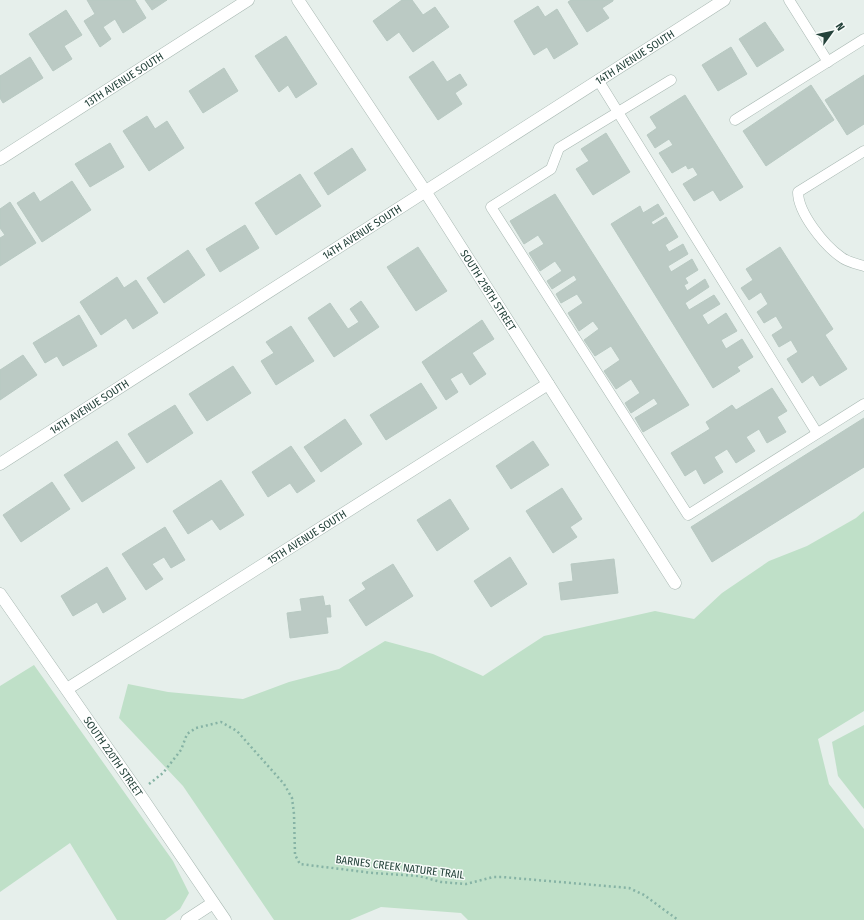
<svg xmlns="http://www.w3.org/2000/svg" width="864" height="920" font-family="'Fira Sans Condensed',sans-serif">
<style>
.green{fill:#bfe0c8}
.building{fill:#bbcac4;stroke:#b8c9c2}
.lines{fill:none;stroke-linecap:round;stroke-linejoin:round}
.lane-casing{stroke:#a8b8b2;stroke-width:11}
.street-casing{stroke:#a8b8b2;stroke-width:13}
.path{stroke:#86b3a5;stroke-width:2.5;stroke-dasharray:2 3;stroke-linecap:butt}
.lane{stroke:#fff;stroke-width:10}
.street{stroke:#fff;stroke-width:12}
.labels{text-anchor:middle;stroke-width:3;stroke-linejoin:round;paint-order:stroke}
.street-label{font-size:11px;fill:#24423a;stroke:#f7fbf9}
</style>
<rect width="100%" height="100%" fill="#e6efeb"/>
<g class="green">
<polygon points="864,511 864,711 818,739 829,784 864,829 864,920 468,920 461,913 381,907 350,920 274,920 183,786 119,718 128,684 168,692 243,699 289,682 339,669 385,641 433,654 483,676 544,636 655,611 694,619 722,593 769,561 807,546 856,518"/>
<polygon points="34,665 173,861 189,893 180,909 165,920 117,920 70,843 0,892 0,686"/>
<polygon points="864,725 864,809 838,776 832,742"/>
</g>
<g class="building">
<polygon points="87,0 135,0 146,18 123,33 115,19 103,27 111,39 100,47 84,21 95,14"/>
<polygon points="145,0 167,0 152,10"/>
<polygon points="402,0 412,0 423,15 435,7 449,27 413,52 399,32 387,41 373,21"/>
<polygon points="571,0 613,0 613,1 602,8 609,18 587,32 568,2"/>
<polygon points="538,6 545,17 557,9 578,44 554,59 547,47 534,55 514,21"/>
<polygon points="66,10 82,35 64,46 72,59 53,71 29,34"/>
<polygon points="765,22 784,50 757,67 739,39"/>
<polygon points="286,36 317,84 296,98 288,85 279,92 255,56"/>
<polygon points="731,47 747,74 718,91 702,65"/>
<polygon points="30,57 43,78 3,103 0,98 0,76"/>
<polygon points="433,61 447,82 460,74 467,85 455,93 462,104 438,120 409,77"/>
<polygon points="224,68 238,91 203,113 189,91"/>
<polygon points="864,75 864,124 847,135 825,100"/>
<polygon points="811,85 834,120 766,166 743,131"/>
<polygon points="685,95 743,187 720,201 713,190 694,201 683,184 698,175 693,167 688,169 686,165 672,173 659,153 673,145 669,139 655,148 647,135 657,128 650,117"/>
<polygon points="147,116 155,129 167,121 184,148 149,171 123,131"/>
<polygon points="606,133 630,172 593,195 576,169 589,161 581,149"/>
<polygon points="110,143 124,167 90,187 75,164"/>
<polygon points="352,148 366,170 328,195 314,173"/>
<polygon points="300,174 321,206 276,235 255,203"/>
<polygon points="72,181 91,210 42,242 17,203 34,192 40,202"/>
<polygon points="555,194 689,405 643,432 635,418 658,404 654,398 631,413 625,403 640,393 631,379 616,389 604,371 620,360 611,346 595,356 584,340 599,329 593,321 579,331 568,313 583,303 577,294 561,303 556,294 577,280 574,275 552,289 547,281 562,271 555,261 540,271 529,253 544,244 538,235 524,244 510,221"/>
<polygon points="10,202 36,243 0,266 0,238 5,235 0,228 0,209"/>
<polygon points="658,204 664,214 651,222 653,225 666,217 678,237 665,245 669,252 683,244 688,254 668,266 671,272 692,259 698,270 685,278 688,283 684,285 687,291 705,279 709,287 685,303 689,310 714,295 720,304 702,315 708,325 726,313 737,331 721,340 726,349 742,339 753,357 737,367 740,371 713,388 611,224 640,206 643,213"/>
<polygon points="245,225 259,248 220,272 206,249"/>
<polygon points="418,247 447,291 416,311 387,267"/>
<polygon points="780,247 833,329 825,335 847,369 820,386 813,375 802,383 787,359 798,352 791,340 779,347 772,335 783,328 776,316 764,323 757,312 768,304 761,292 749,300 741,288 753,280 746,269"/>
<polygon points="188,250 205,275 164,303 147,278"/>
<polygon points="117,277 124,288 136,280 158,313 133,329 126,318 101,335 80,302"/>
<polygon points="361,301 379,327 334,357 308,318 330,303 348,329 359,322 350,309"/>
<polygon points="79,315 97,346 63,366 57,356 45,363 33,343"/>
<polygon points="482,320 494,339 472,353 486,374 470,385 462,372 450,379 458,392 446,400 422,362"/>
<polygon points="291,326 314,361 276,385 261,361 274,353 266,342"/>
<polygon points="23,355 37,375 0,400 0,370"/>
<polygon points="233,366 251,393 207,421 189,394"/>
<polygon points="421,383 437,408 386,440 370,415"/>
<polygon points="772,388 787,411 777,417 786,432 767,443 759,429 746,437 755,451 736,463 727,449 714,457 723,472 704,484 696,469 685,476 671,453 710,429 706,422 732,405 736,410"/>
<polygon points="175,405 193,433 147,463 128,434"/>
<polygon points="864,418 864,467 712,562 691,527"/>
<polygon points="345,419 362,444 321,472 304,447"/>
<polygon points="117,441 135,468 82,502 64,475"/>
<polygon points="533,441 549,465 511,489 496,466"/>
<polygon points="291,446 315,481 297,493 290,483 268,497 252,472"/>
<polygon points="221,480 244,515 220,530 212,519 188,534 173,511"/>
<polygon points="52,482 70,509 21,542 3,515"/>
<polygon points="562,488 582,519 570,527 577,537 553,553 526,511"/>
<polygon points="450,499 469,529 437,551 417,520"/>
<polygon points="165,527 185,560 171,568 164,557 152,564 163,579 146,590 122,554"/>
<polygon points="510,557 527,584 491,607 474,581"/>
<polygon points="614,559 618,593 561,600 559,583 573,581 571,564"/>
<polygon points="393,564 413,596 366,626 349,600 366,589 362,583"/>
<polygon points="107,567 126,599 103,613 97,602 73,616 61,596"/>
<polygon points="323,596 325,606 330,605 331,617 326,617 328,633 290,638 287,613 302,611 300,599"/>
</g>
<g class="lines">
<defs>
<g id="lane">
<polyline points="789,0 828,62"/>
<polyline points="598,80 817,433"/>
<polyline points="671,80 559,148 551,169 491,207 688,515 864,404"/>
<polyline points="735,120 864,39"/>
<path d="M864,151L798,192C798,213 824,245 841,257C847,262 857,264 864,266"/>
</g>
<g id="street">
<path id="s1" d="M298,0L425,191L675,583"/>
<path id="s2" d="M0,159L248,0"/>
<path id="s3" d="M0,464L724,0"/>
<path id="s4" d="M0,594L138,792L225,920"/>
<path id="s5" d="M67,689L548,384"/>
<polyline points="187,920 213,903"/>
</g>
</defs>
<use href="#lane" class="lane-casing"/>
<use href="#street" class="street-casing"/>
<polyline class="path" points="149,784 163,773 181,750 187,734 196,728 221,722 237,731 284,784 292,798 294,814 295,855 300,864 373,873 419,876 441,882 466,884 493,877 502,877 629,888 644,895 678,920"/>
<use href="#lane" class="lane"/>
<use href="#street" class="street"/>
</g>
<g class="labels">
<g class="street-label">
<text dy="4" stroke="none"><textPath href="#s3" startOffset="754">14TH AVENUE SOUTH</textPath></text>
<text dy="4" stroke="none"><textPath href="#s2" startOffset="147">13TH AVENUE SOUTH</textPath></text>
<text dy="4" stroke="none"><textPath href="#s3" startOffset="430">14TH AVENUE SOUTH</textPath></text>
<text dy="4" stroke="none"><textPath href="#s1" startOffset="347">SOUTH 218TH STREET</textPath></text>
<text dy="4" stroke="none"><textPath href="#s3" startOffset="106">14TH AVENUE SOUTH</textPath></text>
<text dy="4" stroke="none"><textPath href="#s5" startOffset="284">15TH AVENUE SOUTH</textPath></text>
<text dy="4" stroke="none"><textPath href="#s4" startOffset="198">SOUTH 220TH STREET</textPath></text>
<text transform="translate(400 867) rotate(7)" y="4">BARNES CREEK NATURE TRAIL</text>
</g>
</g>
<g transform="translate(832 32) rotate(57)" stroke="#f7fbf9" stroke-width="3" paint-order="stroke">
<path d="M0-3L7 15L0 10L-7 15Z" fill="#24423a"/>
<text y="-6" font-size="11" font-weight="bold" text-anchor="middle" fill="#24423a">N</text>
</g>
</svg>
